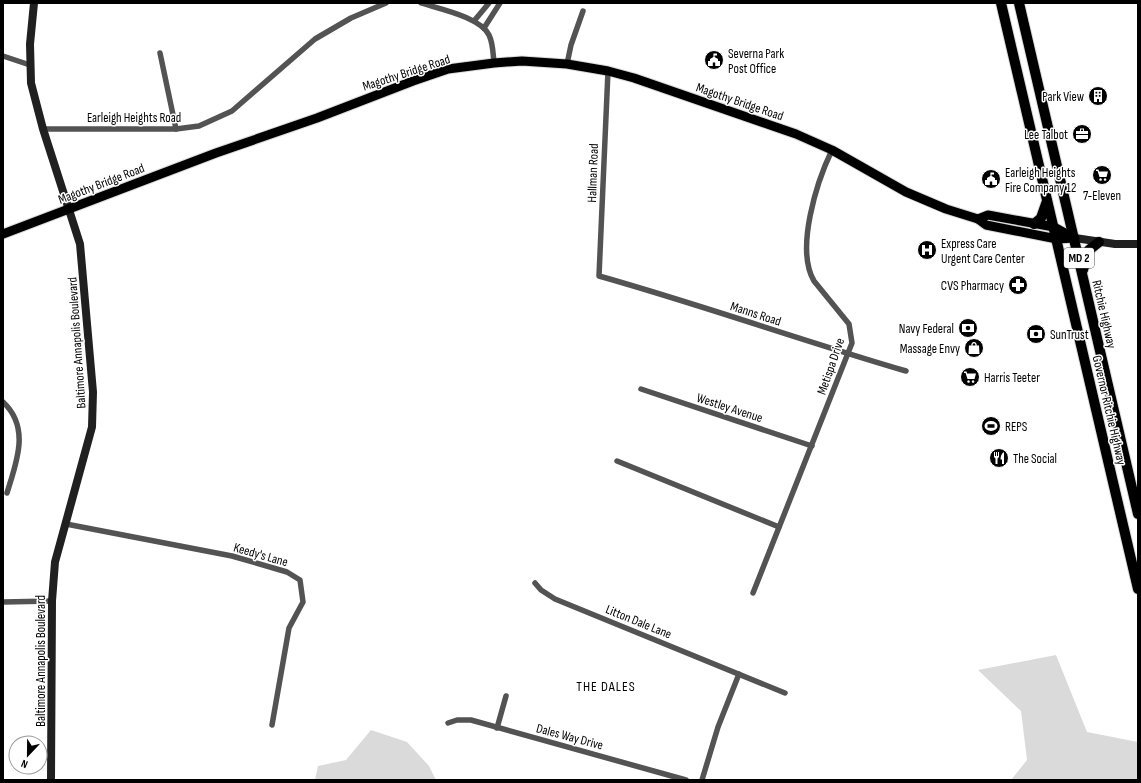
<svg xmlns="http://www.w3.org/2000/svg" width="1141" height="783" font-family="'Sofia Sans Condensed',sans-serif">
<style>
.green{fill:#dadada}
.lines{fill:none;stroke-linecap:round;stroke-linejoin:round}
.primary-casing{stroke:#dbdbdb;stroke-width:11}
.highway-casing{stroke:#dbdbdb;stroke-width:12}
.street{stroke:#535353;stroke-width:5.5}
.secondary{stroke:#202020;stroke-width:8}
.primary{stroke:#000;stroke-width:9}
.highway{stroke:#000;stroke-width:10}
.labels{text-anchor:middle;stroke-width:3;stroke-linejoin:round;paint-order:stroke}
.shield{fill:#fff;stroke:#4c4c4c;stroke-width:1}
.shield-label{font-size:12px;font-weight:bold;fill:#000}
.poi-label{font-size:13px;fill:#000;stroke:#fff;text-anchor:start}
.street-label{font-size:13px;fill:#000;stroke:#fff}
.neighbourhood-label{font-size:14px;letter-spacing:1px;fill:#000;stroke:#fff}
</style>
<rect width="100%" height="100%" fill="#fff"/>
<g class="green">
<polygon points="1056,655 1087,732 1138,742 1138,780 1011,780 1027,760 1021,711 978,670"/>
<polygon points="371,730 407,742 429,766 436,780 315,780 318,766 346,760"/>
</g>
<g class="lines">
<defs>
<g id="primary">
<polyline points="978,219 988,215 1054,227 1074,238"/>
<polyline points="3,234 216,153 317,118 413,81 448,69 494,63 522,61 567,64 608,71 634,78 796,134 832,150 906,192 946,209 978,219 986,225 1057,239 1075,238"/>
</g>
<g id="highway">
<polyline points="1001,3 1138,589"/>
<polyline points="1019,3 1138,514"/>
<polyline points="1034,224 1041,218 1047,201"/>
<polyline points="1083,270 1089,250 1099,242"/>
</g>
</defs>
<use href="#primary" class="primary-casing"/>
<use href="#highway" class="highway-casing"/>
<g class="street">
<path d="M421,3C440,9 480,17 489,35C493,43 493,53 494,63"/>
<polyline points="474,21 489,3"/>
<polyline points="484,28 500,3"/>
<polyline points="160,53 176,129"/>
<polyline points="3,56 30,65"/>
<polyline points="567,64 571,45 583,11"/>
<path d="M608,71L599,276C702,305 803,341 906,371"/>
<polyline points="43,129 176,129 199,126 232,111 315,39 351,18 386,3"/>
<polyline points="641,389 812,446"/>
<path d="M3,402C31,428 16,463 7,493"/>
<polyline points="617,461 779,527"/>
<polyline points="66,524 232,556 287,572 300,580 303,602 289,628 272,725"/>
<polyline points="535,583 541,590 555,599 785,693"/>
<path d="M753,593L852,343L849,324L814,281C795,249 817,181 832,150"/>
<polyline points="3,602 52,601"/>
<polyline points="448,723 457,720 471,720 686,780"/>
<polyline points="497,728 506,696"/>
<polyline points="702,780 718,727 739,674"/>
</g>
<g class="secondary">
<polyline points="34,3 30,44 31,83 43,129 80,244 93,392 92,427 55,562 52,601 51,780"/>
<polyline points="1075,238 1115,244 1138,244"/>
</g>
<use href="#primary" class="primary"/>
<use href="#highway" class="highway"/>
</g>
<defs>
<symbol id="civic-disc" viewBox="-11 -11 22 22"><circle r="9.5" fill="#000" stroke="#fff"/><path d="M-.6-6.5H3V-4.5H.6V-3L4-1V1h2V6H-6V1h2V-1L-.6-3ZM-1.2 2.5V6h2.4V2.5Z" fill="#fff"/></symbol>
<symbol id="building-disc" viewBox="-11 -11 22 22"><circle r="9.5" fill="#000" stroke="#fff"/><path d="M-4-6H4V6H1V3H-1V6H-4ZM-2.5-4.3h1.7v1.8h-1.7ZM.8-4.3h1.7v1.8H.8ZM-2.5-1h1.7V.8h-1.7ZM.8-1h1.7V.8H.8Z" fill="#fff"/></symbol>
<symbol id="office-disc" viewBox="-11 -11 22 22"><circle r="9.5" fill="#000" stroke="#fff"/><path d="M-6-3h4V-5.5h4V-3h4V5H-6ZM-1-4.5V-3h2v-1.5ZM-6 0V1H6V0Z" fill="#fff"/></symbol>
<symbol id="supermarket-disc" viewBox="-11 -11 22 22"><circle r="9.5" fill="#000" stroke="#fff"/><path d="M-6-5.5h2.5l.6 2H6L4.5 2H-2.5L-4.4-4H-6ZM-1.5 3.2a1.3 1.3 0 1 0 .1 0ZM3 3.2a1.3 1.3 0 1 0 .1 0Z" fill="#fff"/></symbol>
<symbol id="hospital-disc" viewBox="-11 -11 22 22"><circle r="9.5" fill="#000" stroke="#fff"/><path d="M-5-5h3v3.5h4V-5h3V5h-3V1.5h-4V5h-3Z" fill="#fff"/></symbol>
<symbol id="pharmacy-disc" viewBox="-11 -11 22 22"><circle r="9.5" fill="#000" stroke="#fff"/><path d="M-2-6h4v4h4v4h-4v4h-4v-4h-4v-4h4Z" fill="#fff"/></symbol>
<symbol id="bank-disc" viewBox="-11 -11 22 22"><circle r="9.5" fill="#000" stroke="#fff"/><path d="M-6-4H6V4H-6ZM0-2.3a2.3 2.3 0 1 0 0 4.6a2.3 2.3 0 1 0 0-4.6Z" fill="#fff"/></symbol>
<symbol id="shop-disc" viewBox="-11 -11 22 22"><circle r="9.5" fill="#000" stroke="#fff"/><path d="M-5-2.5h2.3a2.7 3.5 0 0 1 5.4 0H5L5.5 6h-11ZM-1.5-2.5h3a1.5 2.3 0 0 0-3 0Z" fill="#fff"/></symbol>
<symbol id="stadium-disc" viewBox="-11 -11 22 22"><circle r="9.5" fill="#000" stroke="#fff"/><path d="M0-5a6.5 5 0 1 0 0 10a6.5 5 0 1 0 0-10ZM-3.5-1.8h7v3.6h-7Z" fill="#fff"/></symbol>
<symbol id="restaurant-disc" viewBox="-11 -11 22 22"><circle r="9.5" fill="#000" stroke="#fff"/><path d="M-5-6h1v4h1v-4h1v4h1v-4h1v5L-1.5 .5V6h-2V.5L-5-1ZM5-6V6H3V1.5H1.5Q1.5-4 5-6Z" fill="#fff"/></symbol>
</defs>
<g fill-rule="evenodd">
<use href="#civic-disc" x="703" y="49" width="22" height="22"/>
<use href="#building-disc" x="1087" y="85" width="22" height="22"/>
<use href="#office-disc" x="1071" y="123" width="22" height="22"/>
<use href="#supermarket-disc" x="1091" y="164" width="22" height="22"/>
<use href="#civic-disc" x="980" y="168" width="22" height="22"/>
<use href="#hospital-disc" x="916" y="239" width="22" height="22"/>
<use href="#pharmacy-disc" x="1007" y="274" width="22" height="22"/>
<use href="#bank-disc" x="957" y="317" width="22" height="22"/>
<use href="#bank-disc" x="1025" y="323" width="22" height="22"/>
<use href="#shop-disc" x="963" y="337" width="22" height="22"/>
<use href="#supermarket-disc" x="959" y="366" width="22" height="22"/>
<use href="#stadium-disc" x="980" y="415" width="22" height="22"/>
<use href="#restaurant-disc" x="988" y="447" width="22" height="22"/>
</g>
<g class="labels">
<rect class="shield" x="1064" y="248" width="30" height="20" rx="3"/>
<g class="shield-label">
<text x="1079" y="262">MD 2</text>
</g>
<g class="poi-label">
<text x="728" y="58">Severna Park<tspan x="728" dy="15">Post Office</tspan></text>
<text x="1084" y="101" text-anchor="end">Park View</text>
<text x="1068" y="139" text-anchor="end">Lee Talbot</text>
<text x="1005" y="177">Earleigh Heights<tspan x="1005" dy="15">Fire Company 12</tspan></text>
<text x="1102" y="200" text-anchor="middle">7-Eleven</text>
<text x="941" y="248">Express Care<tspan x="941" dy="15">Urgent Care Center</tspan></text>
<text x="1004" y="290" text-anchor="end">CVS Pharmacy</text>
<text x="954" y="333" text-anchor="end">Navy Federal</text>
<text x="1050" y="339">SunTrust</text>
<text x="960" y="353" text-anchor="end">Massage Envy</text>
<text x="984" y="382">Harris Teeter</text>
<text x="1005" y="431">REPS</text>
<text x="1013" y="463">The Social</text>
</g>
<g class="street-label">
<text transform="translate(406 72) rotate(-18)" y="5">Magothy Bridge Road</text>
<text transform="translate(740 101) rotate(19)" y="5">Magothy Bridge Road</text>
<text x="134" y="122">Earleigh Heights Road</text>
<text transform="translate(592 173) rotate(-88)" y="5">Hallman Road</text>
<text transform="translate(101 183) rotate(-21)" y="5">Magothy Bridge Road</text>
<text transform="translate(756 313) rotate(18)" y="5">Manns Road</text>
<text transform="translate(1105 314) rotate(77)" y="5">Ritchie Highway</text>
<text transform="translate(76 343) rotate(-94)" y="5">Baltimore Annapolis Boulevard</text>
<text transform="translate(830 366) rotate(-71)" y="5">Metispa Drive</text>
<text transform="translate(730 407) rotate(18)" y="5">Westley Avenue</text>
<text transform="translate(1110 410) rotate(77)" y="5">Governor Ritchie Highway</text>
<text transform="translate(261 554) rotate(16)" y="5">Keedy's Lane</text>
<text transform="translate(639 621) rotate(22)" y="5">Litton Dale Lane</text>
<text transform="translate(40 661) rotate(-90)" y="5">Baltimore Annapolis Boulevard</text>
<text transform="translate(570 736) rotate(15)" y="5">Dales Way Drive</text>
</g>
<g class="neighbourhood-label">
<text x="606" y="691">THE DALES</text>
</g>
</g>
<rect width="1141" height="783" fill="none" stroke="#000000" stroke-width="8"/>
<g transform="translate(28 755) rotate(202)"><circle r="19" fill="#ffffff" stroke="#999999"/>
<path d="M0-3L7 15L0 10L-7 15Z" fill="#000000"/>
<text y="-6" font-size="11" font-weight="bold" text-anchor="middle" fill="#000000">N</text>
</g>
</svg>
